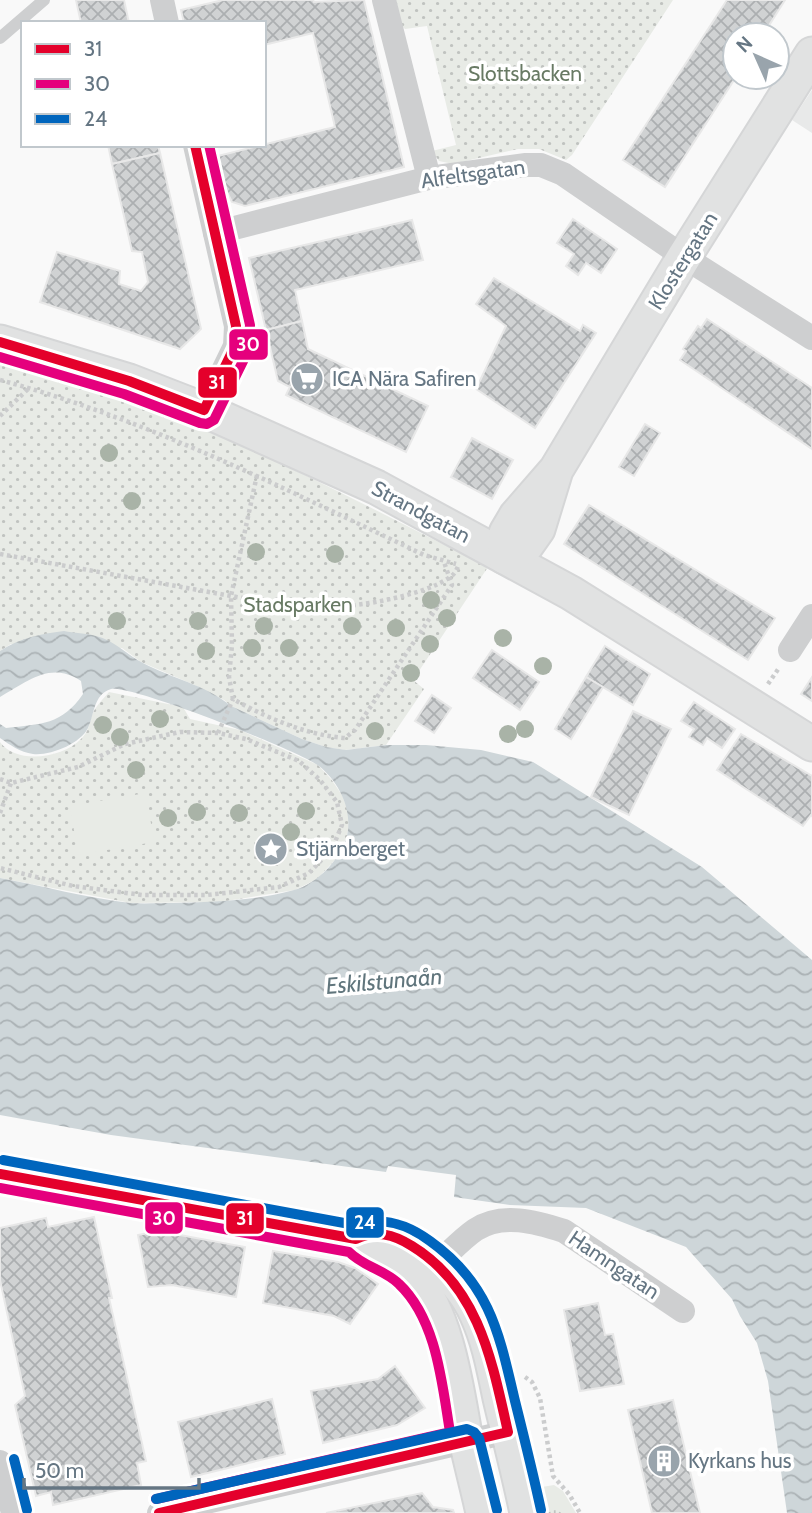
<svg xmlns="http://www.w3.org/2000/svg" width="812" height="1513" font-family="Cabin,sans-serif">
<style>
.built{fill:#e8e9e9}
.grass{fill:url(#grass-tufts)}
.park{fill:url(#park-dots)}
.pitch{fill:#e8ebe6}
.water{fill:url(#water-waves)}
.building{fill:url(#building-cross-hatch);stroke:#e8e8e8;stroke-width:2}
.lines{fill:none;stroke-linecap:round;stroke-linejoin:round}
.secondary-casing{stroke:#d5d6d7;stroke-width:37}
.path{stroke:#cbcccd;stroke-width:4.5;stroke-dasharray:3.5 3.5;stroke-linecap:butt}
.lane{stroke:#cecfd0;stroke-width:12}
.street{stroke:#cecfd0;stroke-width:24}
.secondary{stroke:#e1e2e2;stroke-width:33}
.bus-1-casing{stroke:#fff;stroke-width:16}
.bus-2-casing{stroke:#fff;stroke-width:16}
.bus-3-casing{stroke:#fff;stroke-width:16}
.bus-1{stroke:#e4002b;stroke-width:10}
.bus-2{stroke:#e5007d;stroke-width:10}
.bus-3{stroke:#0065bd;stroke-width:10}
.tree{fill:#a9b3a7}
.labels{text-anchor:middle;stroke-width:7;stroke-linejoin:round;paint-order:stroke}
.park-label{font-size:21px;fill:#687a64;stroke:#fff}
.street-label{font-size:21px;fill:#657683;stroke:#fff}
.poi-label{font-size:21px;fill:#657683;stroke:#fff;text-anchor:start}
.water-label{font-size:23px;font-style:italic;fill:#60757c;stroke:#fff}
.line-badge{stroke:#fff;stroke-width:2.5}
.badge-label{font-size:19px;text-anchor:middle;font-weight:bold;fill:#fff}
</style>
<defs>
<pattern id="grass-tufts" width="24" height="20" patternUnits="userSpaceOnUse" patternTransform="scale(1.75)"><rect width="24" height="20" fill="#e8ebe6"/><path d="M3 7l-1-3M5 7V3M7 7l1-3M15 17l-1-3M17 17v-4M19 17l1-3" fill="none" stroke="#c0c3c0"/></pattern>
<pattern id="park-dots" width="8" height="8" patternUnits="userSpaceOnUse" patternTransform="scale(1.75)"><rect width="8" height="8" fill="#e8ebe6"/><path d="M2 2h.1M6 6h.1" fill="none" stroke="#c0c3c0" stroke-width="1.8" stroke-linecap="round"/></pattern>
<pattern id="water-waves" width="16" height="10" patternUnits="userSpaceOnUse" patternTransform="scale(1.75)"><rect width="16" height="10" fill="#ced6d9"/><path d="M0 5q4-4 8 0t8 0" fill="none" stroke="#abb2b5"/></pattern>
<pattern id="building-cross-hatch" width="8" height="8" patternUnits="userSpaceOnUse" patternTransform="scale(1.75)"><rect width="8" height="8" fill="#d0d2d3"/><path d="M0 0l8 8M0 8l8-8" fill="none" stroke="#acafb1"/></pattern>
</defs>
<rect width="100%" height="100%" fill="#f9f9f9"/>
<polygon class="built" points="812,90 812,133 792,120"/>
<polygon class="grass" points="554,1485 563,1491 576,1513 548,1513 542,1487"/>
<g class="park">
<polygon points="396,0 673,0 572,155 566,160 539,149 518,149 453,164 439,161 432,151 456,145 427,26 405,29 402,26"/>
<path d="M0,360C173,403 330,487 488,567L413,680L424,689L386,745L345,750L326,747L302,739L231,706L224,700L192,684L141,662L122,648L11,644L0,651Z"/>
<path d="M109,692L183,707L190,719L240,730L318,765L331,779L342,795L350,816L347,837L334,861L317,879L295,890L220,902L131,903L0,878V742C16,765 63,758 81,739C89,731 89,725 92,715C95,707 103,699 109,692Z"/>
</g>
<polygon class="pitch" points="146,793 154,842 78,855 70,806"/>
<path class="water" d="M64,631C74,633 86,633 96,636C114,640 127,655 143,663C171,678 206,685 231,706L302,739L326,747L346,750L386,745H426L481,750L533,762L702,867L812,960V1513H787L768,1381L757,1343L740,1316L732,1299L686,1247L586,1208L510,1205L454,1197L456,1175L388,1166L386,1172L111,1135L0,1115V878C43,886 87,898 130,903C144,904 159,903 173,903C212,902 255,901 294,890C317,884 341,859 347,836C353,810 339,782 319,766C299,751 130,684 111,689C93,694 94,717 88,728C80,744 50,756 33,754C20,752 10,745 0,738V724L6,728C41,724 62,725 83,694L81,681C50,661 29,681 0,697V651C20,638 40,634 64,631Z"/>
<g class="building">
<polygon points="76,0 124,0 129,23 81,23"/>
<polygon points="223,0 313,0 314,2 364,0 404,167 245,206 232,202 226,190 218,156 335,127 313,33 264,45 264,23 184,23 181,10"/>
<polygon points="727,0 785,0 763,35 735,35 736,77 665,187 623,160"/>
<polygon points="108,145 158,145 160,153 112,164"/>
<polygon points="160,153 201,329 180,349 40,302 57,252 120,271 119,284 141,291 148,282 142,252 132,251 112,164"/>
<polygon points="573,219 617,249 601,273 586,263 578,275 566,266 574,254 557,243"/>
<polygon points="412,220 423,260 295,290 302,321 266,330 249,258"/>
<polygon points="494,278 580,331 583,325 596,333 535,428 476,389 506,326 476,304"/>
<polygon points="707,319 812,388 812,449 680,360 686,351 683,349 698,326 701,328"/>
<polygon points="302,321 308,349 428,406 406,452 286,395 290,387 278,381 266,330"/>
<polygon points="645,424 660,433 634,476 619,467"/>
<polygon points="472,438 513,460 492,499 451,477"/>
<polygon points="589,505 775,618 748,660 564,544"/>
<polygon points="605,646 650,674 633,705 586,677"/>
<polygon points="492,650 539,682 520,710 473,678"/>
<polygon points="586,677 603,687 571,739 555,729"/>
<polygon points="812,677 812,701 801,694"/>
<polygon points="432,695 451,708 434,733 415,721"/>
<polygon points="694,702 735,729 722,748 707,738 703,745 689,737 694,729 681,721"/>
<polygon points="633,711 671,729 629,815 591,797"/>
<polygon points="741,734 812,776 812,816 811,815 803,826 717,770"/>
<polygon points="94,1217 112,1298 109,1298 146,1461 137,1463 141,1485 53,1505 51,1492 36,1496 15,1405 25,1396 0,1280 0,1228 46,1218 48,1227"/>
<polygon points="158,1231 245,1247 236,1297 172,1285 148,1287 138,1235"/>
<polygon points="273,1251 338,1262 355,1268 378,1284 350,1324 334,1316 263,1303"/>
<polygon points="598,1303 605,1335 613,1334 624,1384 580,1391 564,1310"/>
<polygon points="395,1366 425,1408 397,1425 323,1443 311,1391 378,1379"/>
<polygon points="272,1399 285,1454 191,1477 178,1422"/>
<polygon points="673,1400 700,1513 652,1513 628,1410"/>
<polygon points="422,1493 433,1507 453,1510 454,1513 326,1513"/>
</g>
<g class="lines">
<defs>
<g id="secondary">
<polyline points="0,342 129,381 204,410 376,487 571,593 812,744"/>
<polyline points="556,470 538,529 526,546 505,557 506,533 516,516 556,470 684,257 812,54"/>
<path d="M0,1174L356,1239C380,1230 396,1235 416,1248C441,1265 465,1287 477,1315C489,1341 494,1370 500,1398C509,1436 519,1474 527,1513"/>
<path d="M356,1239C374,1257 394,1259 410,1274C447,1309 457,1391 466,1440C471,1464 478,1489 483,1513"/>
</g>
</defs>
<use href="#secondary" class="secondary-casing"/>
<g class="path">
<path d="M0,380C149,420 285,489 424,555L456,564"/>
<polyline points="0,416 28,389"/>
<path d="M257,475L231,596L232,645L229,677L233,699C267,718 306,735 345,738L355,730L452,585L444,562"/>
<path d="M0,554L264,602C286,605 307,608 329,607C359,607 426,595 450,577C455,574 457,569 459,564"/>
<polyline points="768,684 779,668"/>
<polyline points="218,733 233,699"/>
<polyline points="0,779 11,783 78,767 125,744 180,732 218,733 246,739 299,761 320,780 337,802 342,825 332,849 309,873 279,887 207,895 142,895 73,886 0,868"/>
<polyline points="0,813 11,783"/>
<polyline points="525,1377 532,1382 540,1398 553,1476 569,1494 580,1513"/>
</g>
<polyline class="lane" points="0,38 44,0"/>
<g class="street">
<polyline points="162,0 167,23"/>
<polyline points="384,0 429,178"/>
<polyline points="195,145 236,326 235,346 204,410"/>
<polyline points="215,233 429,178 526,165 541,165 563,174 684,257 812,338"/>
<polyline points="790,650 812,616"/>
<path d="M438,1263C450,1252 462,1239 475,1230C502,1212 536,1222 564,1231L683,1311"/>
<polyline points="0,1462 13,1513"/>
<polyline points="159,1513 508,1432"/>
</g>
<use href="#secondary" class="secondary"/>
<defs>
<g id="bus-1">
<polyline points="0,342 129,381 204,410 235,346 236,326 195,145"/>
<path d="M0,1174L356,1239C376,1230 393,1234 412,1246C479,1287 492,1361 508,1432L159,1513"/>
</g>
<g id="bus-2">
<polyline points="0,357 124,394 200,423 207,424 214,420 248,351 250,325 209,145"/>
<path d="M0,1188L349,1252C364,1267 385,1270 399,1284C437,1320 442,1384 450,1432L156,1499"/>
</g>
<g id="bus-3">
<path d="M3,1160L355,1225C383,1216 407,1224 430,1241C490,1284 499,1333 515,1401C524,1437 533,1473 541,1510"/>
<polyline points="14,1459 27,1510"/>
<polyline points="156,1499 467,1429 474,1432 479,1438 497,1510"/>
</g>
</defs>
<use href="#bus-1" class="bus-1-casing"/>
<use href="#bus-2" class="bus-2-casing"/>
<use href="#bus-3" class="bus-3-casing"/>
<use href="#bus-1" class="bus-1"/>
<use href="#bus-2" class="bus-2"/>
<use href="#bus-3" class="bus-3"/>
</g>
<g class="tree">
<circle cx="109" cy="453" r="9"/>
<circle cx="132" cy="501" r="9"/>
<circle cx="256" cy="552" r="9"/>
<circle cx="335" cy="554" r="9"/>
<circle cx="431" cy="600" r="9"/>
<circle cx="447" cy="618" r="9"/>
<circle cx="117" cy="621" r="9"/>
<circle cx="198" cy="621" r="9"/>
<circle cx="264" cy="626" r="9"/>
<circle cx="352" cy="626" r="9"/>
<circle cx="396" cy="628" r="9"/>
<circle cx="503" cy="638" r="9"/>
<circle cx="430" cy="644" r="9"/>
<circle cx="252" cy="648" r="9"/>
<circle cx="289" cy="648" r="9"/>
<circle cx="206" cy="651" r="9"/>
<circle cx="543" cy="666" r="9"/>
<circle cx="411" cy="673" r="9"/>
<circle cx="160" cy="719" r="9"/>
<circle cx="103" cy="725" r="9"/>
<circle cx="525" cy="729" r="9"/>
<circle cx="375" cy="731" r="9"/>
<circle cx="508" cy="734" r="9"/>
<circle cx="120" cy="737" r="9"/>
<circle cx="136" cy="770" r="9"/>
<circle cx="306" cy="811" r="9"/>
<circle cx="197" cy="812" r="9"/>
<circle cx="239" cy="813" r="9"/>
<circle cx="168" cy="818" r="9"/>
<circle cx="291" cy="832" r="9"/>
</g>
<defs>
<symbol id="supermarket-disc" viewBox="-11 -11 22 22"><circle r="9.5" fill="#99a4ac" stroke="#fff"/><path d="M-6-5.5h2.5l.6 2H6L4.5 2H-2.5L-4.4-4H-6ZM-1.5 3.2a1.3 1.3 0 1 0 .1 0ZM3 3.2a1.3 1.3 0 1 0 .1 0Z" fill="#fff"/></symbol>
<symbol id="sight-disc" viewBox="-11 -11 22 22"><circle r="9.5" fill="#99a4ac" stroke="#fff"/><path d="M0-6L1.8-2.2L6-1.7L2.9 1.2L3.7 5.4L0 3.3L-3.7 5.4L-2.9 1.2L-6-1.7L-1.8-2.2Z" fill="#fff"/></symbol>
<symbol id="building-disc" viewBox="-11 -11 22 22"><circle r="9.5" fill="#99a4ac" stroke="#fff"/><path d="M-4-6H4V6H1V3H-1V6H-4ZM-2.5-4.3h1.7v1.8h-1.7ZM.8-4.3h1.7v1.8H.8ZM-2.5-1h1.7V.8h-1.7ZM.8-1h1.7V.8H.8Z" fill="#fff"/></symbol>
</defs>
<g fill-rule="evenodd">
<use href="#supermarket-disc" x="288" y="360" width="38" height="38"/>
<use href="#sight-disc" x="252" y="830" width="38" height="38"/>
<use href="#building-disc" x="645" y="1442" width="38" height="38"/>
</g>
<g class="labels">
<g class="park-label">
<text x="525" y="81">Slottsbacken</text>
<text x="298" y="612">Stadsparken</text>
</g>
<g class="street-label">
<text transform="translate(473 174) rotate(-8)" y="7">Alfeltsgatan</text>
<text transform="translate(683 261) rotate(-58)" y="7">Klostergatan</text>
<text transform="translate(421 512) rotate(28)" y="7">Strandgatan</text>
<text transform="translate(614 1265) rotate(34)" y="7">Hamngatan</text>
</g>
<g class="poi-label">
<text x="332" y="386">ICA Nära Safiren</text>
<text x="296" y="856">Stjärnberget</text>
<text x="688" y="1468">Kyrkans hus</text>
</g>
<g class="water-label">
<text transform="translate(384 981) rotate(-5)" y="8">Eskilstunaån</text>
</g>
</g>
<g class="line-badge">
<rect x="228" y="328" width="41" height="33" rx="7" fill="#e5007d"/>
<rect x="197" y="366" width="41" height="33" rx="7" fill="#e4002b"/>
<rect x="144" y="1201" width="40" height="34" rx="7" fill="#e5007d"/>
<rect x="225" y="1202" width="40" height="33" rx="7" fill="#e4002b"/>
<rect x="345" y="1206" width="40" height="33" rx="7" fill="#0065bd"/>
</g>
<g class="badge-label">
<text x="248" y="351">30</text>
<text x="217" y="389">31</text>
<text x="164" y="1225">30</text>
<text x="245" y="1225">31</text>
<text x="365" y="1229">24</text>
</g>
<rect x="21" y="21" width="245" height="126" fill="#ffffff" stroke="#c1c8cd" stroke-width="2"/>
<rect x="35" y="44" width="35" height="10" fill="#e4002b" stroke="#c1c8cd" stroke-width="2"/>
<text x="84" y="56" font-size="21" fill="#657683">31</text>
<rect x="35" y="79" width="35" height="10" fill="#e5007d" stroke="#c1c8cd" stroke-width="2"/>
<text x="84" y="91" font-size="21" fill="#657683">30</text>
<rect x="35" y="114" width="35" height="10" fill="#0065bd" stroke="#c1c8cd" stroke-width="2"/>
<text x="84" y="126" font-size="21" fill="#657683">24</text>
<g transform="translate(756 56) rotate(315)"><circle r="33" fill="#ffffff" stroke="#c1c8cd" stroke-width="2"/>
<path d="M0-5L12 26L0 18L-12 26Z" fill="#99a4ac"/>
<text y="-10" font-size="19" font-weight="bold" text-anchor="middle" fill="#657683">N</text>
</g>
<path d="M24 1478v10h175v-10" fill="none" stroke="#657683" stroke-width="3.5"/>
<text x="35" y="1478" font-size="21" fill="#657683" stroke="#ffffff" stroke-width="5" paint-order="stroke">50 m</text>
</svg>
